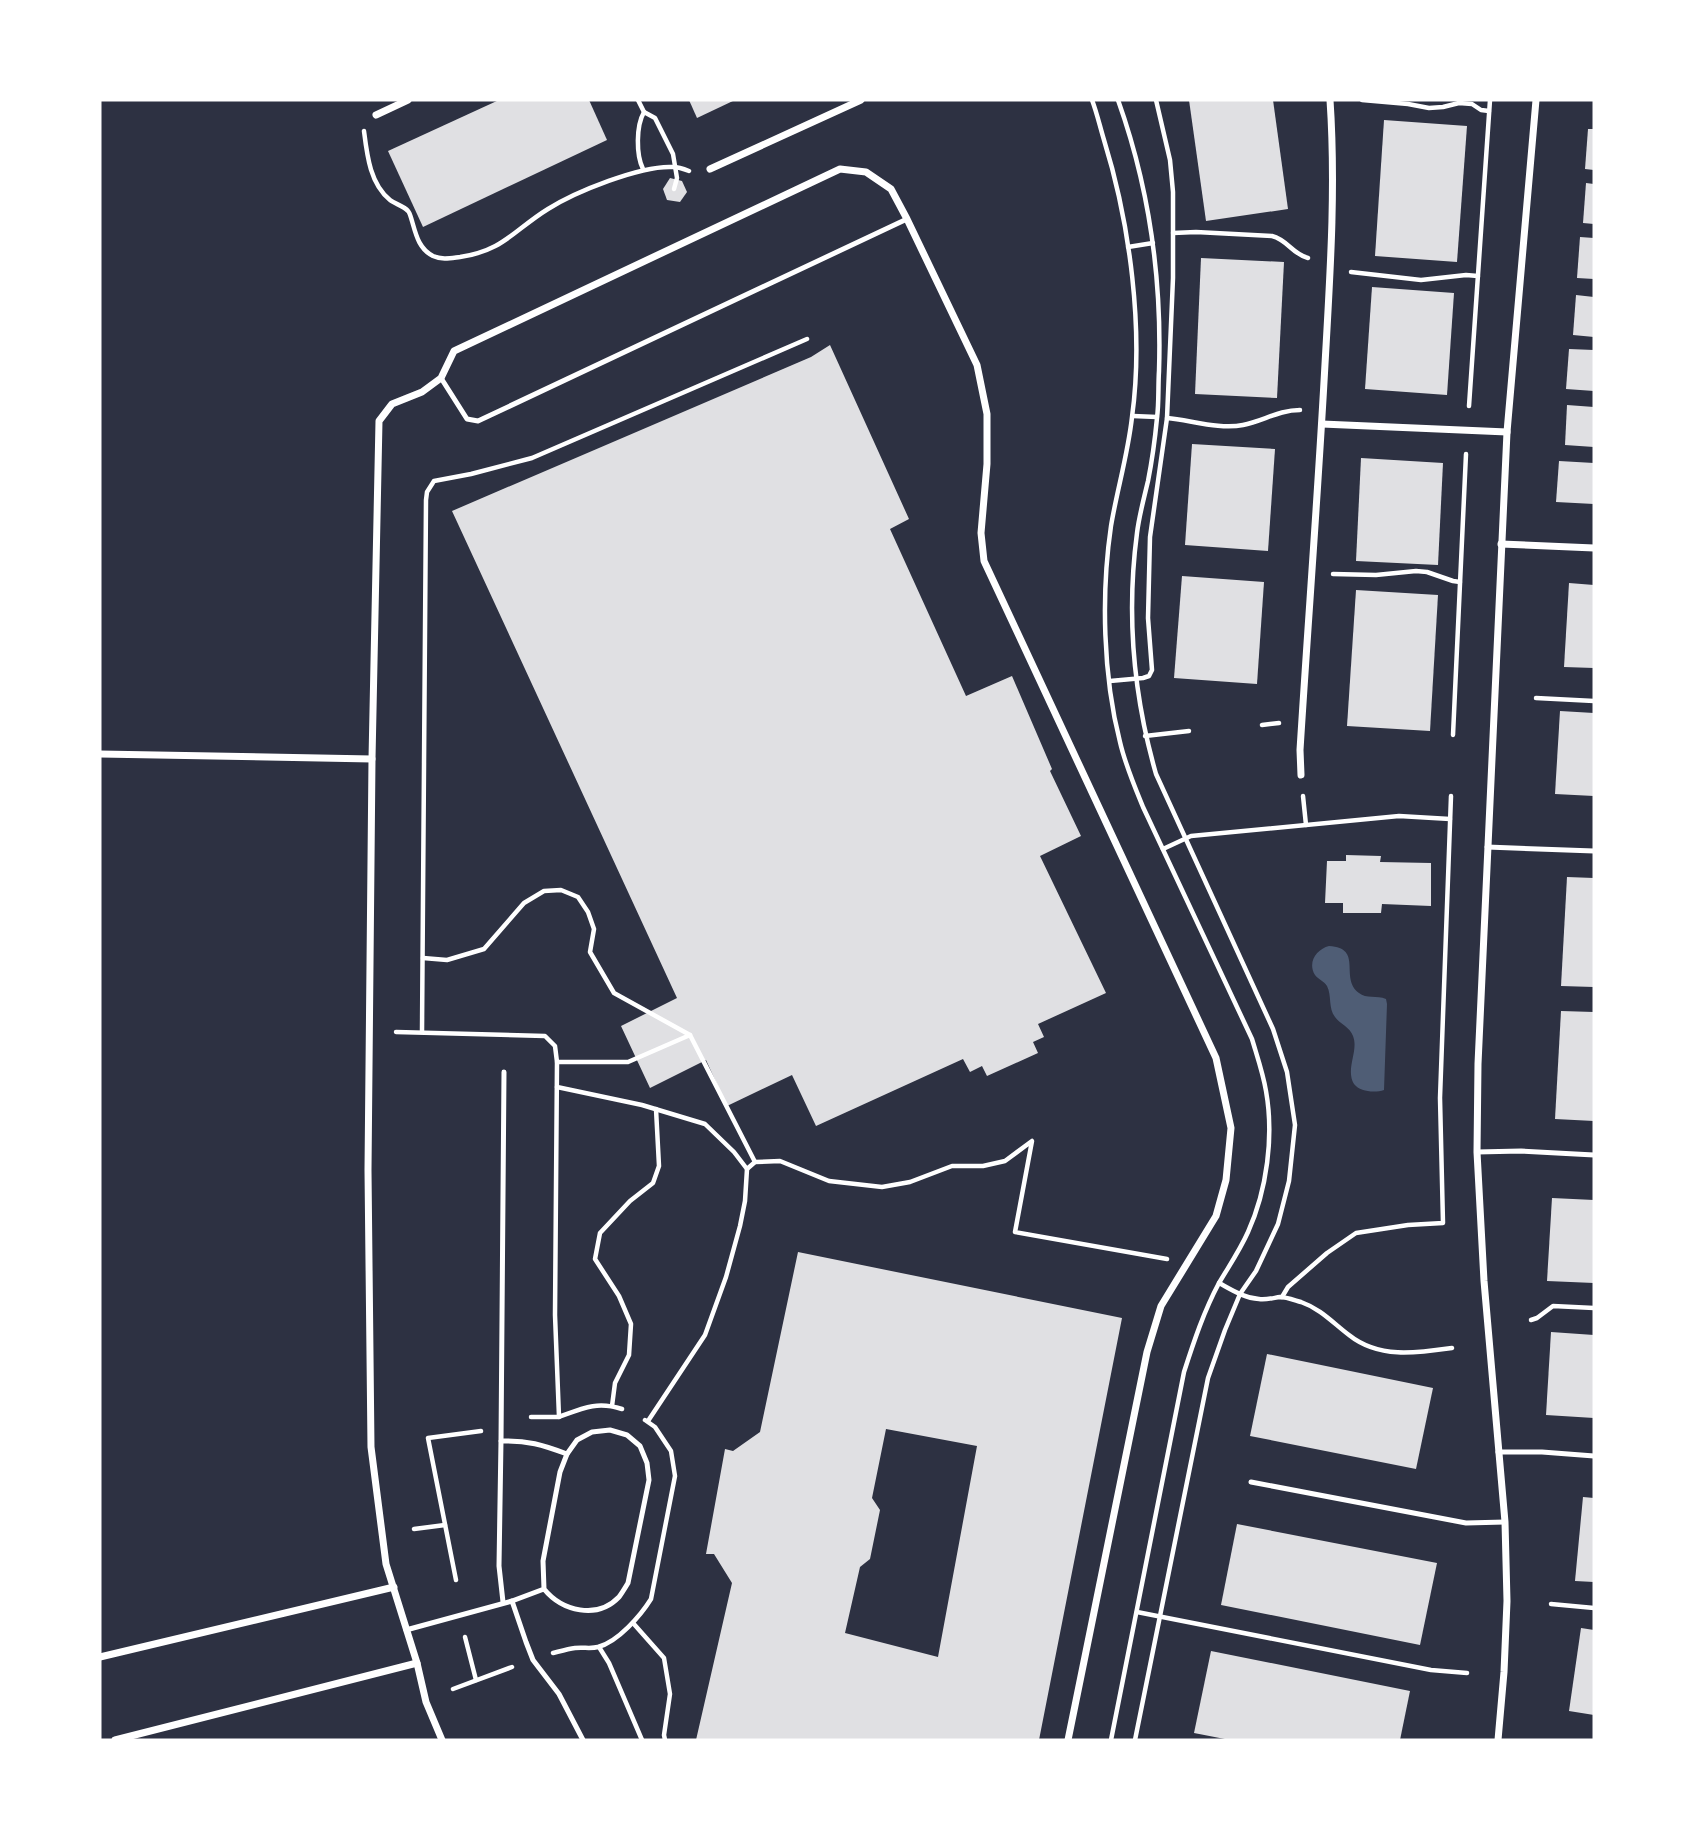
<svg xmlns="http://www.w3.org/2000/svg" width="1694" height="1840" font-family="'PT Sans Narrow',sans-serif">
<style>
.water{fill:#4f5d75}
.building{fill:#e0e0e3;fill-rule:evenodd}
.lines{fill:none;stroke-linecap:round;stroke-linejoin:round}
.path{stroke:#fff;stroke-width:4.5}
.service{stroke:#fff;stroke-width:5}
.minor{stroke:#fff;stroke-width:7}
</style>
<rect width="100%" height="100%" fill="#2d3142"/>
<path class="water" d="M1329,946C1364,948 1339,978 1359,993C1366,999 1377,995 1386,999L1387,1004L1384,1090C1375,1093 1360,1092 1354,1084C1345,1069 1359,1051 1353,1036C1350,1027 1340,1024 1335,1017C1328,1008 1332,996 1327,986C1324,981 1318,979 1315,975C1307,962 1317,949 1329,946Z"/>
<g class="building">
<polygon points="499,100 589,100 607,140 423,227 388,151"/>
<polygon points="689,100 735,100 697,118"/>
<polygon points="1189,100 1273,100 1288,209 1206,221"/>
<polygon points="1384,120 1467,126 1457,262 1375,256"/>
<polygon points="1588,129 1594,129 1594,170 1585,169"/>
<polygon points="670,178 682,181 687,192 680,202 667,200 663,189"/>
<polygon points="1586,183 1594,184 1594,224 1583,223"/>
<polygon points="1580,237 1594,238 1594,279 1577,278"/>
<polygon points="1201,258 1284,262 1277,398 1195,394"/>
<polygon points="1372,287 1454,293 1447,395 1365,389"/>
<polygon points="1576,295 1594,297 1594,337 1573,335"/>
<polygon points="830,345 909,519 890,529 966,696 1012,676 1052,769 1050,771 1081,836 1040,856 1106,993 1038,1024 1044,1037 1033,1042 1038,1053 987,1076 982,1066 970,1072 963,1059 816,1126 792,1075 727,1106 706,1060 650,1088 621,1026 677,998 452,511 811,357"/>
<polygon points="1569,349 1594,350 1594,391 1566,389"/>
<polygon points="1567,405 1594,407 1594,447 1565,445"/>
<polygon points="1192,444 1275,449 1268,551 1185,545"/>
<polygon points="1361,458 1443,463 1438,565 1356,561"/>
<polygon points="1559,461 1594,463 1594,504 1556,502"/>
<polygon points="1182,576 1264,582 1257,684 1174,678"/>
<polygon points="1569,583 1594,585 1594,668 1564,667"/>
<polygon points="1356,590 1438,595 1430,731 1347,726"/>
<polygon points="1560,711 1594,713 1594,796 1555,794"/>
<polygon points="1346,855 1381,856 1380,862 1431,863 1431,906 1382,904 1381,913 1343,913 1343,903 1325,903 1327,861 1346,861"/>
<polygon points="1567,877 1594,878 1594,987 1561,986"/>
<polygon points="1561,1011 1594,1012 1594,1121 1555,1119"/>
<polygon points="1552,1198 1594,1200 1594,1283 1547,1281"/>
<path d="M798,1252L1122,1318L1039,1740H696L732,1583L714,1554H706L725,1449L733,1451L760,1432ZM886,1429L977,1446L938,1657L845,1633L860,1567L870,1559L880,1510L872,1498Z"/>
<polygon points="1551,1332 1594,1335 1594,1418 1546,1415"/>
<polygon points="1267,1354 1433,1388 1416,1469 1250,1436"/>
<polygon points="1583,1497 1594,1498 1594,1582 1575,1581"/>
<polygon points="1237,1524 1437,1563 1420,1645 1221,1605"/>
<polygon points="1581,1628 1594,1630 1594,1715 1569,1711"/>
<polygon points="1211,1651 1410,1691 1400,1740 1230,1740 1194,1733"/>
</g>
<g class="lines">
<g class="path">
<path d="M638,100L644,112C636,126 636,155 643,169"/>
<path d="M1092,100C1097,113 1100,127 1104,140C1130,224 1144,330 1132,417C1128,454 1117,490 1111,526C1101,594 1103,676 1120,742C1125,764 1134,785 1143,807L1252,1039C1257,1056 1263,1073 1266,1091C1274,1136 1267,1190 1248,1232C1240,1250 1229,1266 1219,1283C1204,1311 1194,1341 1184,1372L1111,1740"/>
<path d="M1118,100C1149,187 1162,278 1159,371C1158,386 1159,403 1157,418C1155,439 1152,461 1148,481C1144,498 1139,516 1137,533C1126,616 1133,694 1156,774L1273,1029L1287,1072L1295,1125L1289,1181L1278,1224L1256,1271L1240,1294L1225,1330L1208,1378L1135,1740"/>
<polyline points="1362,100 1408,104 1429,108 1443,107 1459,103 1472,104 1481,110 1489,111"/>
<polyline points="644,112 655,118 673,154 677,178 674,189"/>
<path d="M364,131C367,155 370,184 390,200C395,204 404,206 408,211C410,213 411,218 412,221C416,235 419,249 433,256C442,260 451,258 460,257C503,251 514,230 548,209C575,192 641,165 673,167C679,167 684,169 689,171"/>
<path d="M1173,233L1196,232L1272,236C1288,240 1292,254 1308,258"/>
<polyline points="1128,247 1153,243"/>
<polyline points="1351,272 1421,280 1466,275 1478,276"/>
<polyline points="1469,406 1490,100"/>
<polyline points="1133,416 1157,417"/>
<path d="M1167,418C1190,420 1220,430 1243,425C1263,421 1279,410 1300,410"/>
<polyline points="1333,574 1376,575 1416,571 1427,572 1453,581 1460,582"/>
<polyline points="1110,681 1143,678 1149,676 1152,670 1148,618 1150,537 1167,418 1173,278 1173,192 1170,160 1156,100"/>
<polyline points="1536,698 1594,701"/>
<polyline points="1262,725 1279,723"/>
<polyline points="1453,735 1466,454"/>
<polyline points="1145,736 1189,731"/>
<polyline points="1303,796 1306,825"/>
<polyline points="1163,849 1191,836 1399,816 1450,819"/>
<polyline points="423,958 447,960 484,949 524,903 544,891 561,890 578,897 588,912 594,929 590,952 614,993 690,1035 628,1062 557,1062"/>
<path d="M396,1032L545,1036L555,1046L557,1062L555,1315L559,1417C583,1408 597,1401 622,1409"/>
<polyline points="422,1032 426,500 427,492 434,481 471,474 532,458 807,339"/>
<polyline points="690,1035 755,1162"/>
<polyline points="557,1087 642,1105 705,1124 734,1152 747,1169 755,1162 780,1161 829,1181 882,1187 910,1182 952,1166 983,1166 1005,1161 1032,1141 1015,1232 1167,1259"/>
<path d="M1219,1283C1232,1290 1244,1298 1259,1299C1266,1300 1273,1298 1280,1297C1286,1297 1294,1300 1301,1302C1321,1309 1333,1323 1349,1335C1379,1359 1417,1353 1452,1348"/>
<polyline points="1282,1297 1288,1287 1327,1253 1356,1233 1408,1225 1443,1223 1440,1098 1451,796"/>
<polyline points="1531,1320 1537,1318 1553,1306 1594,1308"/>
<polyline points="612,1406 615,1383 629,1355 631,1324 619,1296 595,1259 600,1233 630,1201 653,1183 659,1166 656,1109"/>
<polyline points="531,1417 559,1417"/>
<polyline points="648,1421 705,1335 726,1277 740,1226 745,1201 747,1169"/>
<polyline points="414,1529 445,1525"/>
<polyline points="456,1580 428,1438 481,1431"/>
<polyline points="1551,1604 1594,1608"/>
<polyline points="1137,1612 1431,1670 1467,1673"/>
<polyline points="633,1623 664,1658 670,1694 664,1735 665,1740"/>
<polyline points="465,1637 476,1680"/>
<polyline points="599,1647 609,1663 642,1740"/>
<path d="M553,1653C561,1651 568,1649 575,1648C583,1647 591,1649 598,1647C618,1642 641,1615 651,1599L675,1476L671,1451L655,1427L645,1420"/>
<polyline points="453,1689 512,1667"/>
</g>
<g class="service">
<polyline points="441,378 467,419 478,421 907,219"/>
<polyline points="1487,847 1594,851"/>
<polyline points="1477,1152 1521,1151 1594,1155"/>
<polyline points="501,1441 504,1072"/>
<polyline points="1498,1452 1542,1452 1594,1456"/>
<polyline points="1251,1482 1466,1523 1505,1522"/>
<path d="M512,1601L544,1589C562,1611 597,1620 619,1597C622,1593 625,1588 628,1583L649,1480L647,1463L640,1446L627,1435L610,1430L592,1432L577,1440L567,1454L560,1472L543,1561L544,1589"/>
<path d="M503,1602L499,1566L501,1441C527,1440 543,1445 567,1454"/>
<polyline points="406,1630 512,1601 526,1642 533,1660 559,1694 583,1740"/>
</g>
<g class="minor">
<polyline points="376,115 408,100"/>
<polyline points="710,169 861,100"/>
<polyline points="1322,424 1507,432"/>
<polyline points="1501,544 1594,548"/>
<polyline points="100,754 372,759"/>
<path d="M1301,775L1300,750C1308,622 1318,493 1325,364C1330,276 1336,188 1330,100"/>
<polyline points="100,1657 394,1587"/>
<polyline points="115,1740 417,1663"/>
<polyline points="442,1740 426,1702 417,1663 386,1564 371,1447 368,1170 372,759 379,421 392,404 422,392 441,378 454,351 840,169 866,172 891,189 907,219 977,365 987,414 987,464 981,533 984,561 1216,1058 1231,1128 1226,1180 1216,1216 1161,1306 1147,1352 1068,1740"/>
<polyline points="1498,1740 1504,1672 1507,1601 1505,1522 1484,1281 1477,1152 1478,1064 1507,432 1536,100"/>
</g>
</g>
<rect width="1694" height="1840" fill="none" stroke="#ffffff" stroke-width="203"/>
</svg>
